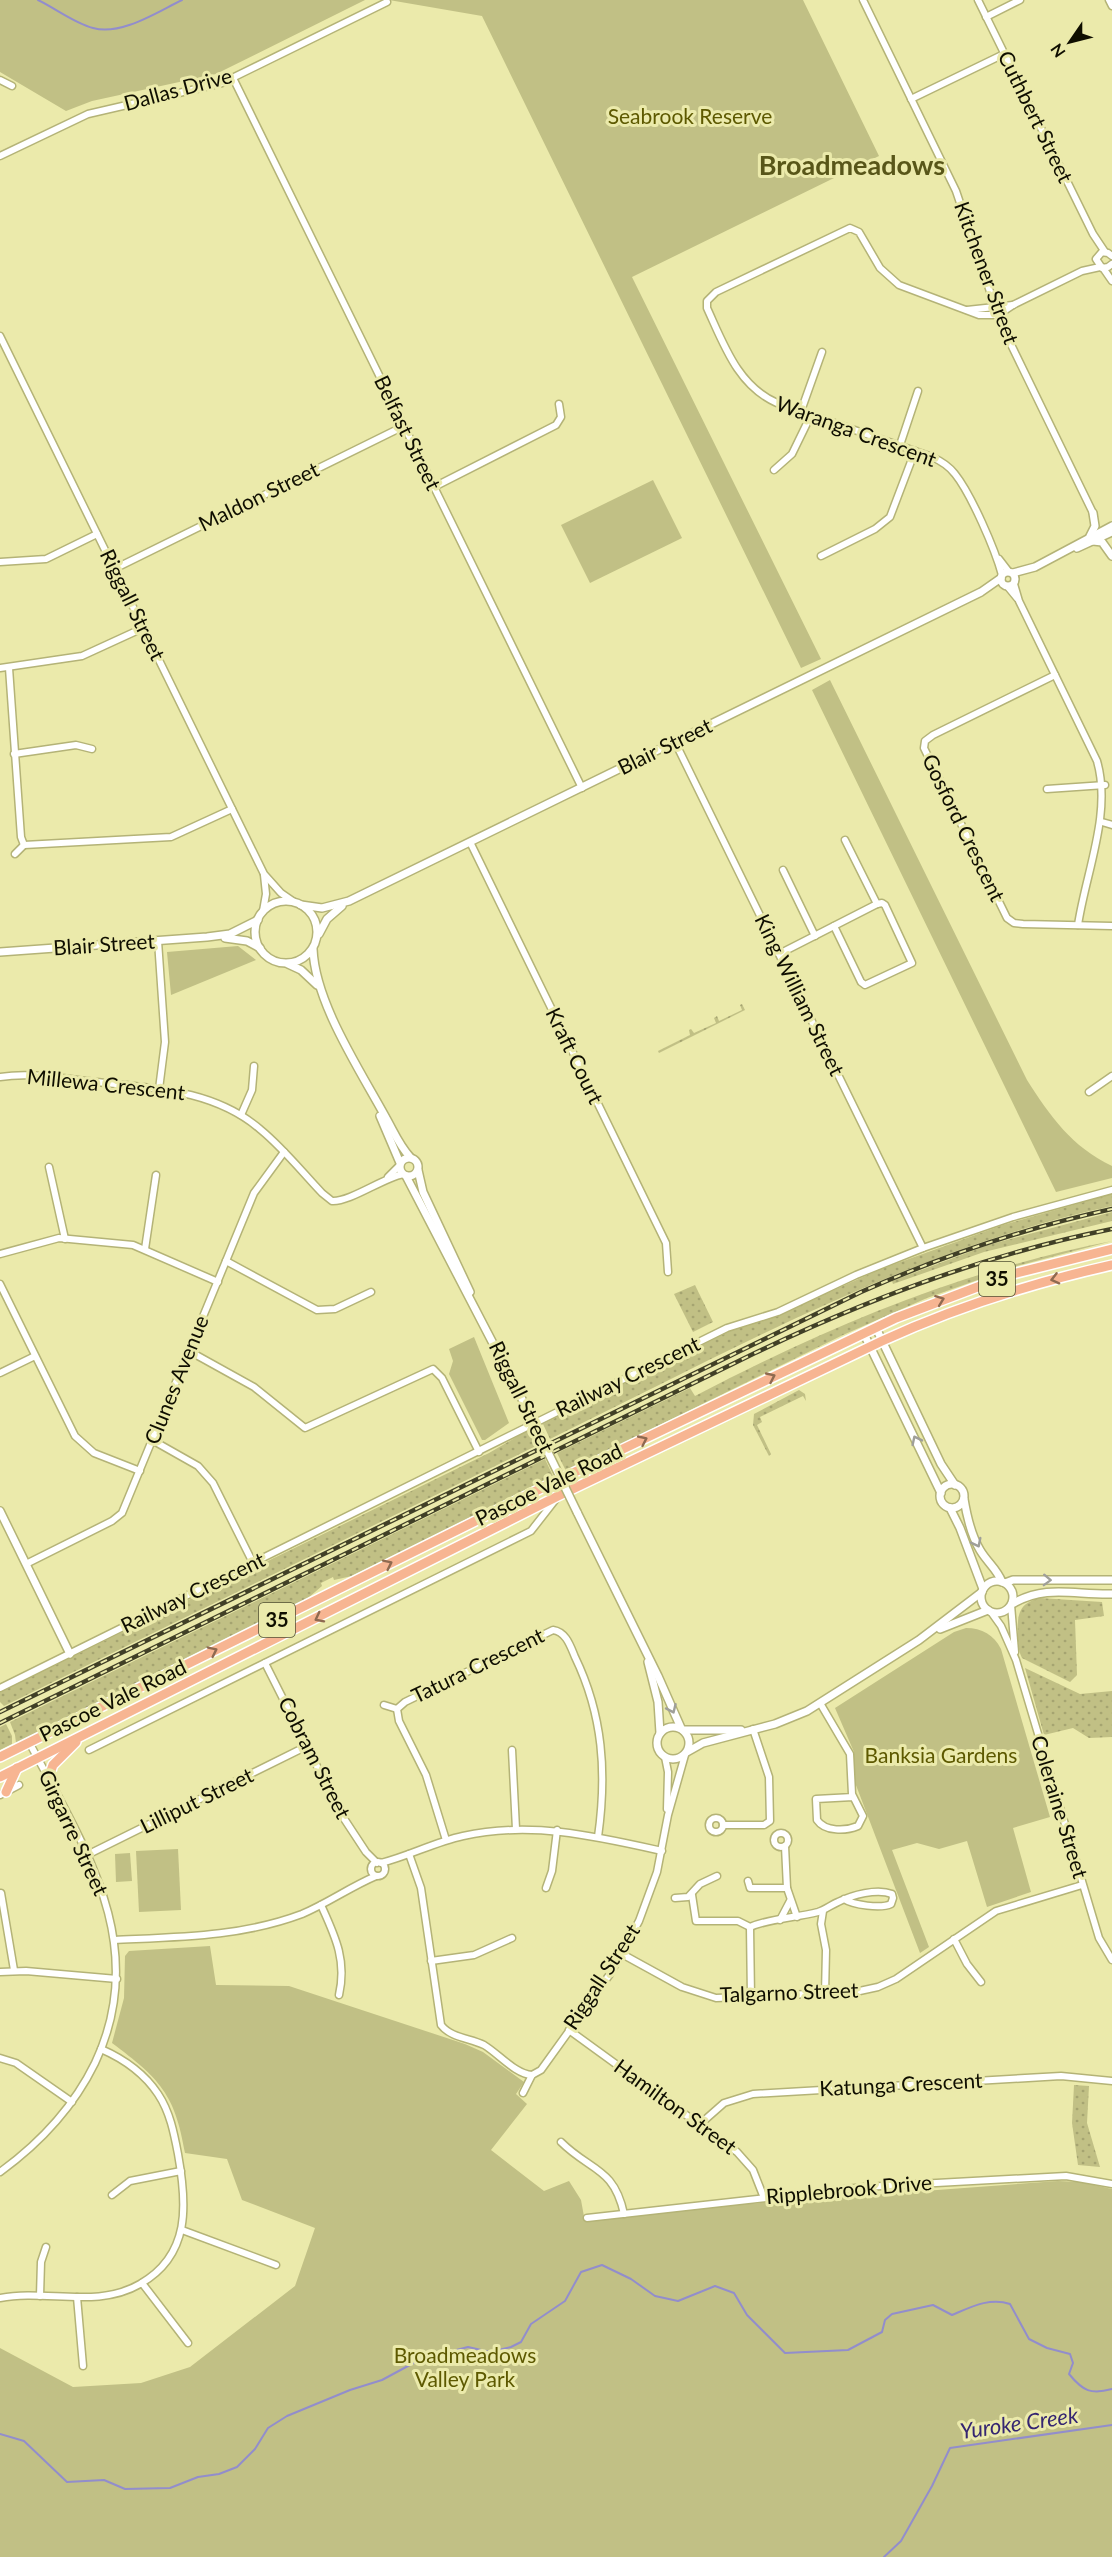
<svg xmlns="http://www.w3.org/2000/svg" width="1112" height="2557" font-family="Lato,sans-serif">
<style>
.grass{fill:url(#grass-dots)}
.park{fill:#c1c085}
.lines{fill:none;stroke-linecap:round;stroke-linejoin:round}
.stream{stroke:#928dcc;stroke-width:2}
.minor-casing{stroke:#b4b377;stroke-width:9}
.tertiary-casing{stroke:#b4b377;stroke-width:10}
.primary-casing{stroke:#fff;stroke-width:12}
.minor{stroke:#fff;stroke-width:6}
.tertiary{stroke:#fff;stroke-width:7}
.primary{stroke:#f7b592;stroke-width:9}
.rail-casing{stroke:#414027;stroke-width:4.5}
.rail{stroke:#ebeaab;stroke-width:2;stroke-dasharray:7;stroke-linecap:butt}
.tertiary-bridge-casing{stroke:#b4b377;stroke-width:10;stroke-linecap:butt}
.tertiary-bridge{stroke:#fff;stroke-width:7}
.oneway{stroke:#8f6a50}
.oneway2{stroke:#9f9f99}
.labels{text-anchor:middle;stroke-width:6;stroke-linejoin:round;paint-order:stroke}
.shield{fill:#ebeaab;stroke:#515033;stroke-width:1.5}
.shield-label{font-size:20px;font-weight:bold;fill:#0f0e00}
.street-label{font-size:21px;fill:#0f0e00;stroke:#ebeaab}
.park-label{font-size:21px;fill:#5d5900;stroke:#ebeaab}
.water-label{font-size:22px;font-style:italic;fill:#352671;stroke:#ebeaab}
.district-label{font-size:27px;font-weight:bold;fill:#585619;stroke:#ebeaab}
</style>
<defs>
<pattern id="grass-dots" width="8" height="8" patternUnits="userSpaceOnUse" patternTransform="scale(1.5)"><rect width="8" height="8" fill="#c1c085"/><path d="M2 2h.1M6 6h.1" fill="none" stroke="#a5a471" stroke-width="1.8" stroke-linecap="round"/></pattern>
</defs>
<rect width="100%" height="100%" fill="#ebeaab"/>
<g class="grass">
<polygon points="742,1004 745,1010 659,1053 658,1051 690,1035 689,1030 691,1029 694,1033 716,1023 714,1018 717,1016 719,1021 742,1010 740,1005"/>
<path d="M1112,1194V1206C911,1249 733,1350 550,1439L543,1424L732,1330L769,1319L881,1269L1003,1225Z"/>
<polygon points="1112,1212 1112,1221 984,1252 893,1284 892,1281 988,1245"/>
<path d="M1112,1241L1017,1266L927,1298L843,1335L566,1471L557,1453L690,1388L695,1396C828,1326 964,1270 1112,1241Z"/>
<polygon points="695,1285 713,1322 693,1332 674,1294"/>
<polygon points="799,1390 805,1394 806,1401 803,1396 760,1417 762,1422 757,1425 771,1454 769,1456 753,1425 754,1414"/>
<polygon points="530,1429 538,1445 4,1706 0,1702 0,1692 489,1453"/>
<polygon points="545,1459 553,1476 352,1576 334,1580 333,1577 321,1583 322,1586 308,1598 16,1743 15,1735 10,1722"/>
<path d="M1040,1598L1102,1602L1104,1616L1075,1620L1077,1675L1070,1682L1022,1658C1018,1650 1018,1642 1018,1634C1017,1614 1019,1603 1040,1598Z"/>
<polygon points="1025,1668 1080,1694 1112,1691 1112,1737 1089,1738 1073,1728 1044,1735"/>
<polygon points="6,1724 12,1736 12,1744 0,1750 0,1727"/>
<polygon points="1074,2085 1089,2086 1087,2123 1100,2167 1078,2165 1072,2123"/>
</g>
<g class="park">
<polygon points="0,0 365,0 216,74 92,101 66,111 0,72"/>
<polygon points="389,0 803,0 879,156 632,277 821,659 801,668 482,16"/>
<polygon points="653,480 682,538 590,583 561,525"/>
<path d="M830,680L1027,1080C1050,1116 1072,1147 1112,1166V1178L1056,1192L812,690Z"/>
<polygon points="238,946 256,960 171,995 167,952"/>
<polygon points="474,1337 509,1423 485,1440 482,1440 449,1374 453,1361 449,1349"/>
<path d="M966,1628C982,1628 994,1635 1001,1649L1050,1817L1013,1828L1031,1892L987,1907L967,1841L939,1849L917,1843L892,1850L929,1947L920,1953L854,1780V1752L835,1708L954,1632Z"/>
<polygon points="178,1849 181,1910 139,1912 136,1851"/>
<polygon points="130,1853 132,1881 116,1882 115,1854"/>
<path d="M210,1946L216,1985L289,1986L465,2044L483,2052L524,2082L516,2094L527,2104L491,2150L544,2191L569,2181L581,2200L585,2222L735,2205L1058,2181L1081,2182L1112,2189V2557H0V2348L73,2387L141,2383L190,2367L295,2286L315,2228L242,2200L227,2159L185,2153C175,2094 160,2079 112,2043L124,1998L125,1956L129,1951Z"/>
</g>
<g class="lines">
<g class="stream">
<path d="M38,0C55,8 74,23 93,28C121,36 157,12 182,0"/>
<path d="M0,2434L24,2441L67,2482L104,2480L125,2489L170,2488L198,2477L219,2474L237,2467L255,2449L268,2428L287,2416L350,2390L382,2380L421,2359L468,2347L490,2352L511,2347L521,2342L531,2324L565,2301L581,2272L602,2265L631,2279L655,2296L678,2301L715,2286L734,2293L747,2315L785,2353L848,2350L882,2332L885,2320L892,2314L933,2305L952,2315C971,2307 990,2297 1010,2304L1029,2339L1047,2348L1070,2354L1073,2363L1069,2374C1083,2391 1091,2395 1112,2389"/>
<polyline points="884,2557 901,2541 932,2486 950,2448 1112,2425"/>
</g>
<defs>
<g id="minor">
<polyline points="863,0 956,191 1001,324 1093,513"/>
<polyline points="978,0 1093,234 1105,252"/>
<polyline points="1109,0 1112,6"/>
<polyline points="986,17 1020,0"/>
<polyline points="233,78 582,788"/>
<polyline points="0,80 12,86"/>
<polyline points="911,99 1004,54"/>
<polyline points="0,156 88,114 222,83 387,2"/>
<polyline points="1112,256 1108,253 1102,252 1096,259 1102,268 1108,267 1112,264"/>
<polyline points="1103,268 1112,281"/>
<polyline points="967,310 1013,305"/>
<polyline points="0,336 264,874 281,893 294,902"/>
<polyline points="801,411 822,352"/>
<polyline points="900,445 918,391"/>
<polyline points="774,470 792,454 811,415"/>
<polyline points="434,487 556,425 561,417 559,404"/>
<polyline points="821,556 875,529 890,517 915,451"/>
<polyline points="999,559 1009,572"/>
<polyline points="0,562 46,559 97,534"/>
<polyline points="114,569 404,426"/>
<path d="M1002,575C995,549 971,494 955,474C949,466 941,461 932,457L777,403C738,386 724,345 707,308V301L716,292L850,228L859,232L880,268L899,285L979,315H998L1013,305L1082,271L1100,267"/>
<path d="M1014,584L1019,601L1097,761C1112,813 1086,872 1078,925"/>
<polyline points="1008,587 1017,598"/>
<polyline points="0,668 82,656 143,628"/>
<polyline points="9,668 21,837 24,845"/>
<polyline points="1055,675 933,735 925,741 924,748 1007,918 1014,923 1023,924 1112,926"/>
<polyline points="675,742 923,1248"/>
<polyline points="14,754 76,745 92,749"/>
<polyline points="1047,789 1105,785"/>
<polyline points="1102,822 1112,825"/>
<polyline points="845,840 877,904"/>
<polyline points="470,842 666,1243 668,1272"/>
<polyline points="24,845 171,837 232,809"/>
<polyline points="15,854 24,845"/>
<polyline points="783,870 815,936"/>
<polyline points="263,911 266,894 264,875"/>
<polyline points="834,926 861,982 865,985 912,963 885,905 882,903 877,904"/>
<polyline points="158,941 165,1042 159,1089"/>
<polyline points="779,954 877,904"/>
<path d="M0,1077C32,1072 64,1079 96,1082C154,1088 215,1090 261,1130C284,1149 302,1172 322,1193L332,1201C350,1202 381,1179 403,1174"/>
<polyline points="1089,1092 1112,1076"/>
<polyline points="241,1115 252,1090 254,1066"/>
<polyline points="49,1167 65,1239"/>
<polyline points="388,1177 400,1165"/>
<polyline points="145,1249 156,1175"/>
<polyline points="0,1254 59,1238 133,1245 218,1282"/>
<polyline points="226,1261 317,1310 335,1309 371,1292"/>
<polyline points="0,1284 75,1436 94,1453 140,1471"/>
<polyline points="189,1351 254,1387 305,1428 433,1369 442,1378 479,1452"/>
<polyline points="0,1373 35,1356"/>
<polyline points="152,1440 198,1466 213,1483 253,1563"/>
<polyline points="26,1564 112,1521 122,1513 254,1193 284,1152"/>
<polyline points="1011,1605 1015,1652"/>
<polyline points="991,1612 1001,1626 1016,1660 1099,1938 1112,1960"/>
<polyline points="265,1663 341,1814 366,1852 377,1863"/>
<polyline points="0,1688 727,1328 778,1312 856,1275 923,1248 1013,1217 1112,1190"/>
<path d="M820,1703L850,1754L852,1794L863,1816L858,1826C846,1831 825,1832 817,1820L816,1799L853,1797"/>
<polyline points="384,1705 397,1709"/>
<polyline points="89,1750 531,1531 556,1499"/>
<polyline points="512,1750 516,1829"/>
<polyline points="665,1757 668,1772 667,1809"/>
<polyline points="0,1795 19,1785"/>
<circle cx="716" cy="1825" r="7"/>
<polyline points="723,1825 764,1825 770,1821 769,1777 753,1729"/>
<circle cx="781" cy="1840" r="7"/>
<path d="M446,1840L426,1775L399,1721L397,1709L405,1702L553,1630C566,1632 570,1645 575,1657C603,1715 607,1773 598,1837"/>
<polyline points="785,1846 787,1888 797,1917"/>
<path d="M409,1854L421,1888L441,2025C451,2038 470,2038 484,2045C499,2054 515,2074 532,2075"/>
<polyline points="87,1855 307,1746"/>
<circle cx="378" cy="1869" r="7"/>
<path d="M381,1863C409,1856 435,1842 463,1836C531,1821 595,1836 662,1851"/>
<polyline points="748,1881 750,1888 787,1888"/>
<polyline points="546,1888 552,1871 557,1830"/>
<polyline points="1,1893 14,1970"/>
<path d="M692,1895L696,1921H738L750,1927C771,1918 795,1918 818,1912C825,1910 831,1905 838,1902C852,1895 877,1888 892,1894L893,1898L891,1904C881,1909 853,1905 844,1899"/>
<polyline points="675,1898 688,1897 700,1884 717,1876"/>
<path d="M321,1905C335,1936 347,1960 339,1995"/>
<polyline points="823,1911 821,1924 826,1950 825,1994"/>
<polyline points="780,1920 790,1901"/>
<polyline points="750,1927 751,1998"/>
<polyline points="954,1939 967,1964 981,1982"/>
<path d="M114,1940C178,1937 241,1937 302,1914C328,1903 350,1887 376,1876"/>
<polyline points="622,1954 682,1987 716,1998 855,1992 878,1987 896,1979 996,1911 1082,1885"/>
<polyline points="431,1961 474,1955 512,1938"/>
<polyline points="0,1972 26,1971 117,1979"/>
<polyline points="569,2030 737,2152 753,2170 764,2198"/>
<polyline points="0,2058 16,2063 72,2102"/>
<polyline points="523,2093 532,2075 541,2070 610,1974 639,1921 657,1872 668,1815 685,1755"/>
<polyline points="699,2125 724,2103 753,2094 1061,2076 1112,2081"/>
<path d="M561,2142C590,2171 614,2167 624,2214"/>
<path d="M0,2172C40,2143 73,2108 95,2063C151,1945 84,1846 29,1742"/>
<polyline points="112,2195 130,2181 181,2171"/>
<polyline points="587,2218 864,2187 1066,2176 1112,2184"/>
<polyline points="182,2230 276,2265"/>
<polyline points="142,2283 188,2343"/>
<polyline points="40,2296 41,2262 46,2247"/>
<polyline points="77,2297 83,2366"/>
<path d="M0,2298C46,2289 97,2309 140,2284C191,2255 187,2204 178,2154C174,2133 170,2112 158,2094C144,2073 124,2059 101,2049"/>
</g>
<g id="tertiary">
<polyline points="1090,536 1095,526 1093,513"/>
<polyline points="1093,541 1102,542 1112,556"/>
<polyline points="1077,548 1112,532"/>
<circle cx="1008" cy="579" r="7"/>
<polyline points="1013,573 1035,567 1112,526"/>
<circle cx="286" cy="932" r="31"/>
<polyline points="301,905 322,908 349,901 981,592 1001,578"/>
<polyline points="319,934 327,919 342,906"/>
<polyline points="225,938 247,941 260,948"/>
<path d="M313,949C315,1003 360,1070 386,1118C394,1132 399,1145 410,1157"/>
<polyline points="0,952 207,937 230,934 258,920"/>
<polyline points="288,964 301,970 317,985"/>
<polyline points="380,1116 400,1163"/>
<circle cx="409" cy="1167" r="9"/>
<polyline points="418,1170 423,1192 470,1292"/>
<polyline points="406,1176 525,1405"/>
<polyline points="876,1328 941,1464 955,1485"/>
<polyline points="864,1334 941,1493"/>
<circle cx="952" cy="1496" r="12"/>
<path d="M964,1499C967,1517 971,1535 980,1550C987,1562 997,1569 1002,1582"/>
<polyline points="950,1508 960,1528 983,1589"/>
<polyline points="0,1511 70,1654"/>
<polyline points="577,1512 658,1676 681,1728"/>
<circle cx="997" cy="1597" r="16"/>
<polyline points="1005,1583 1013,1580 1112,1580"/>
<path d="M1012,1604C1046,1584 1074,1595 1112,1594"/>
<polyline points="940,1629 988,1610"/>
<polyline points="648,1662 658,1702 660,1733"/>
<circle cx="673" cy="1743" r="16"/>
<polyline points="683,1730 741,1730"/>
<polyline points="687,1752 703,1743 775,1724 807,1711 919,1640 982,1592"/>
</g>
<g id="primary">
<polyline points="0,1757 552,1483 896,1318 1009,1275 1112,1249"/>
<path d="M0,1777L558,1496L882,1341C956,1307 1032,1283 1112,1265"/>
<polyline points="48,1779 53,1765 76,1742"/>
<polyline points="6,1792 17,1768"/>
</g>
</defs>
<use href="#minor" class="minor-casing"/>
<use href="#tertiary" class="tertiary-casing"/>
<use href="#primary" class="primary-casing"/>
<use href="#minor" class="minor"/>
<use href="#tertiary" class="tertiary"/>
<use href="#primary" class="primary"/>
<defs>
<g id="rail">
<path d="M0,1712L861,1292C942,1256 1025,1228 1112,1209"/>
<path d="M0,1723L755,1353C870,1298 987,1254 1112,1229"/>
</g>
</defs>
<use href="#rail" class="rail-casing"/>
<use href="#rail" class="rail"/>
<defs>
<polyline id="tertiary-bridge" points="525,1405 577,1512"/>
</defs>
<use href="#tertiary-bridge" class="tertiary-bridge-casing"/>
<use href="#tertiary-bridge" class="tertiary-bridge"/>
</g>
<defs><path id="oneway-chevron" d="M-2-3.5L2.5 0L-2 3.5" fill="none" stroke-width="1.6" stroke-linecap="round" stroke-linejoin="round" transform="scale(1.5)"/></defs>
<g class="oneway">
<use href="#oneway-chevron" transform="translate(1055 1279) rotate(166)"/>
<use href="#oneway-chevron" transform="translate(940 1300) rotate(-21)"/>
<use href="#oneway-chevron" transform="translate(771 1377) rotate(-25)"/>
<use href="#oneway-chevron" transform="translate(643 1440) rotate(-25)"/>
<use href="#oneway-chevron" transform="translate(388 1564) rotate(-26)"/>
<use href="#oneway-chevron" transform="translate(319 1618) rotate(153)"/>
<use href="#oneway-chevron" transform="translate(213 1651) rotate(-26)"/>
</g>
<g class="oneway2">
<use href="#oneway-chevron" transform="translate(916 1440) rotate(-116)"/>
<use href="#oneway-chevron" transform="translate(977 1543) rotate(63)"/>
<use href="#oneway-chevron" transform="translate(1047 1580) rotate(2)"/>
<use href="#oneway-chevron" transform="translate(672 1709) rotate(66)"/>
</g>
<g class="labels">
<g class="shield">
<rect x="979" y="1262" width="36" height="34" rx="4.5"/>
<rect x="259" y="1603" width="36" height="34" rx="4.5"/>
</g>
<g class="shield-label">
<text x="997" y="1286">35</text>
<text x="277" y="1627">35</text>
</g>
<g class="street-label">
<text transform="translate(178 90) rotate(-15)" y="7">Dallas Drive</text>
<text transform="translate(1035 117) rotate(64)" y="7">Cuthbert Street</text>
<text transform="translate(986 273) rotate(70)" y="7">Kitchener Street</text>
<text transform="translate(856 432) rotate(20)" y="7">Waranga Crescent</text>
<text transform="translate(407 433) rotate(64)" y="7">Belfast Street</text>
<text transform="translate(259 497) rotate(-26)" y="7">Maldon Street</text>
<text transform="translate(132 605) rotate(64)" y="7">Riggall Street</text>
<text transform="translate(665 747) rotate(-26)" y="7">Blair Street</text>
<text transform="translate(963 828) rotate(64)" y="7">Gosford Crescent</text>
<text transform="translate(104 945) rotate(-4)" y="7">Blair Street</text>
<text transform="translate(799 995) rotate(64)" y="7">King William Street</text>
<text transform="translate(574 1056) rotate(64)" y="7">Kraft Court</text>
<text transform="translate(106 1085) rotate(6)" y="7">Millewa Crescent</text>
<text transform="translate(628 1377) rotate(-26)" y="7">Railway Crescent</text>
<text transform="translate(177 1380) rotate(-68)" y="7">Clunes Avenue</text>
<text transform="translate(521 1397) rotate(64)" y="7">Riggall Street</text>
<text transform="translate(549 1485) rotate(-26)" y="7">Pascoe Vale Road</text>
<text transform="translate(193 1593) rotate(-26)" y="7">Railway Crescent</text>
<text transform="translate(478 1666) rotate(-26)" y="7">Tatura Crescent</text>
<text transform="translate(113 1701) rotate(-26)" y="7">Pascoe Vale Road</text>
<text transform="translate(314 1758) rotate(63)" y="7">Cobram Street</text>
<text transform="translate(197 1801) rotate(-26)" y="7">Lilliput Street</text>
<text transform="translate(1059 1807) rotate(73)" y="7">Coleraine Street</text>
<text transform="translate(73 1833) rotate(65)" y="7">Girgarre Street</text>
<text transform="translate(602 1977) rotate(-57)" y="7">Riggall Street</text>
<text transform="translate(789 1993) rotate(-2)" y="7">Talgarno Street</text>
<text transform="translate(901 2085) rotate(-3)" y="7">Katunga Crescent</text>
<text transform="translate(675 2107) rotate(36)" y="7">Hamilton Street</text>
<text transform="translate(849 2190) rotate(-5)" y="7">Ripplebrook Drive</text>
</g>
<g class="park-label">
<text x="690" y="124">Seabrook Reserve</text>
<text x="941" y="1763">Banksia Gardens</text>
<text x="465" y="2363">Broadmeadows<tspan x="465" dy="24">Valley Park</tspan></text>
</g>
<g class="water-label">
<text transform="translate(1019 2423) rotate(-8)" y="8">Yuroke Creek</text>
</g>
<g class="district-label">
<text x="852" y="175">Broadmeadows</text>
</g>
</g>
<g transform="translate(1070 42) rotate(235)" stroke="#ebeaab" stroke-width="4.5" paint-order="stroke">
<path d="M0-4.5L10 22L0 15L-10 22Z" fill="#0f0e00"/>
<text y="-9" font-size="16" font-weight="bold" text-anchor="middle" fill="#0f0e00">N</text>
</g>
</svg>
